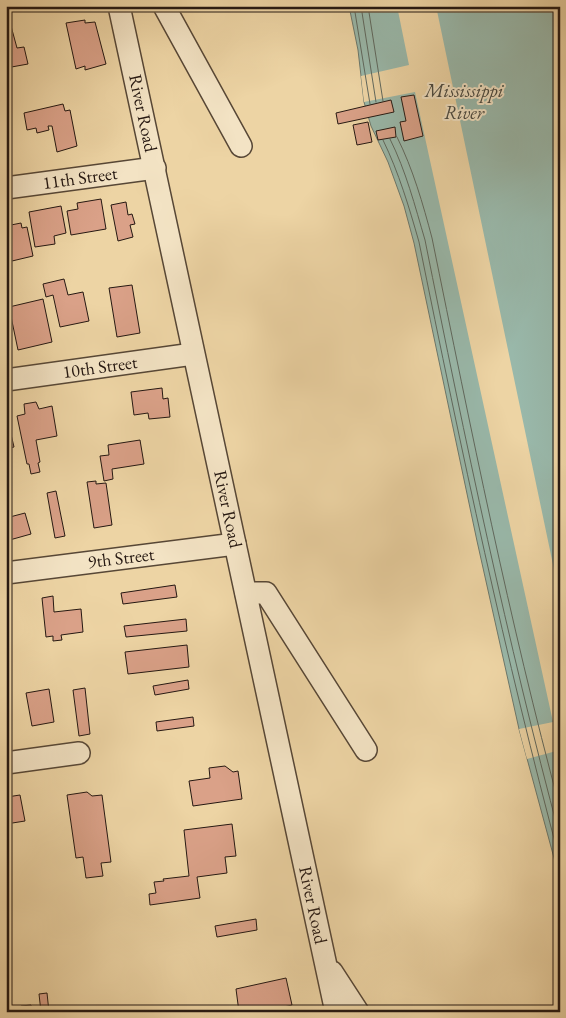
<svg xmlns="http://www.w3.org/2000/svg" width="566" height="1018" font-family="'EB Garamond',serif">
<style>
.water{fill:#99b8aa;stroke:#6b786d}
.pier{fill:#edd4a4}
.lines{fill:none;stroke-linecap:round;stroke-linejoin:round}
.shore{stroke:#5f685e;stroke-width:1}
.building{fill:#daa188;stroke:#251812}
.minor-casing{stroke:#574736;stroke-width:24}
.minor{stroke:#f3e3c4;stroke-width:21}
.labels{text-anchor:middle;stroke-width:4;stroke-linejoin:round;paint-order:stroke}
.street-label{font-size:18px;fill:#251812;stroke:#f3e3c4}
.water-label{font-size:19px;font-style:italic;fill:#484840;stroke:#f3e3c4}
</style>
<rect width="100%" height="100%" fill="#edd4a4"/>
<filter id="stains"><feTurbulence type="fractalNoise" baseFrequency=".004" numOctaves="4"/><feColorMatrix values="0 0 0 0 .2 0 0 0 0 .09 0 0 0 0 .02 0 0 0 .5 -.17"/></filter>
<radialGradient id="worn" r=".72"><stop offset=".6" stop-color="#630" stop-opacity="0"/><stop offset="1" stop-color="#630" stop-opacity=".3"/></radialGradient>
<polygon class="water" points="349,6 560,6 560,880 519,729 477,541 414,243 404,206 388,162 371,126 364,102 358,50"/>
<polygon class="pier" points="397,6 436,6 560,598 560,750 527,759 519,729 553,722 415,92 364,102 361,76 409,65"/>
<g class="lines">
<g class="shore">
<polyline points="354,6 370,104"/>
<polyline points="361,6 376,102"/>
<polyline points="368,6 383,101"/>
<path d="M397,137C413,169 423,204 432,238C471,429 509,620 560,808"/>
<path d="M390,139C406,171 415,206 425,240C465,440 507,640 560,837"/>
<path d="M383,140C399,173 409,207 419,242C461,449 505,656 560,861"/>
</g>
</g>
<g class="building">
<polygon points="85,20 85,23 95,22 106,64 85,70 85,66 76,69 66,23"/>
<polygon points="11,26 17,48 24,47 28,64 6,68 6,27"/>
<polygon points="414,95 423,136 404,141 400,122 406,121 401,97"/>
<polygon points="391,100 394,112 338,124 336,113"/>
<polygon points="63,104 65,111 70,110 77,146 57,152 52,126 48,126 49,130 37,133 36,128 27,130 24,113"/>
<polygon points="368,122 372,142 357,145 353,125"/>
<polygon points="395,127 396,137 378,140 376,131"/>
<polygon points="101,199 106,229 71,235 67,211 78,209 77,203"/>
<polygon points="126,202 128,215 132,214 135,224 130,225 133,237 118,241 111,205"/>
<polygon points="61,206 66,233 54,236 55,244 35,247 29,212"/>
<polygon points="21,223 22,228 27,227 33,256 12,261 9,251 6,252 6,226"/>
<polygon points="64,279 68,295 83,292 89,321 60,327 53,295 46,297 43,284"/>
<polygon points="132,285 140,333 117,337 109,288"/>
<polygon points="43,299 52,342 18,350 9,307"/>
<polygon points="162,388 163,399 168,398 170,417 149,419 148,413 134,415 131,392"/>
<polygon points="36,402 39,409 52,406 57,436 36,440 40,462 38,463 40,472 31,474 29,464 27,464 17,416 25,414 24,404"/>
<polygon points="6,413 14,447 6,449"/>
<polygon points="140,440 144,464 112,469 113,479 104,481 100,456 109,455 108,445"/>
<polygon points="96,481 96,484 106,483 112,525 94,528 87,482"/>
<polygon points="56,491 65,536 55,538 47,493"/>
<polygon points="25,513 31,534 6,541 6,518"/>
<polygon points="175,585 177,597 123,604 121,593"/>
<polygon points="53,596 54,612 81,609 83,632 61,635 62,640 53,641 53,636 46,637 42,598"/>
<polygon points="6,617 10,637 6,638"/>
<polygon points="186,619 187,631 126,637 124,626"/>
<polygon points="187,645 189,667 128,674 125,652"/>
<polygon points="188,680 189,689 155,695 153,686"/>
<polygon points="85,688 90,734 79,736 73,690"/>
<polygon points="49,689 54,722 32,726 26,693"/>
<polygon points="193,717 194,726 157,731 156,722"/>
<polygon points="225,766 233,772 238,771 242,799 193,806 189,781 210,778 209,768"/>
<polygon points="87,792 92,796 102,795 111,862 101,863 103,876 86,878 83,857 76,858 67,795"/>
<polygon points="20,795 25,821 6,824 7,797"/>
<polygon points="232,824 236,856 225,857 227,873 197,877 200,898 150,905 149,894 156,893 154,882 164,881 163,879 189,876 184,830"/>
<polygon points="256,919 257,930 217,937 215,926"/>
<polygon points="286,978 292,1005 263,1012 239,1012 236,989"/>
<polygon points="47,993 49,1012 41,1012 39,994"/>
<polygon points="6,996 10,996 11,1012 6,1012"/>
<polygon points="31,1005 32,1012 22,1012 21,1006"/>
</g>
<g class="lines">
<defs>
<g id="minor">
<polyline points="119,6 336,1012"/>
<polyline points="164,6 241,146"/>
<polyline points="6,188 155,168"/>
<polyline points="6,380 193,354"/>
<polyline points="6,573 235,544"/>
<polyline points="246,593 266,593 366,750"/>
<polyline points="6,763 79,753"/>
<polyline points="332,972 358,1012"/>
</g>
</defs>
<use href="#minor" class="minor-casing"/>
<use href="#minor" class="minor"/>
</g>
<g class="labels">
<g class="street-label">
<text transform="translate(143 113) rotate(78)" y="6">River Road</text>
<text transform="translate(80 178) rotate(-8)" y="6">11th Street</text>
<text transform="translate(100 367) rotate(-8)" y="6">10th Street</text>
<text transform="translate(228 509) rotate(78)" y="6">River Road</text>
<text transform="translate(121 558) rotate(-7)" y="6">9th Street</text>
<text transform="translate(313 905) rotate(78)" y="6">River Road</text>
</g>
<g class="water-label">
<text x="464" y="97">Mississippi<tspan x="464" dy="22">River</tspan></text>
</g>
</g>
<rect width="566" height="1018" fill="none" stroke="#edd4a4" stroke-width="25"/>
<rect x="8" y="8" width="551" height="1003" fill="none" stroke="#251812" stroke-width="2.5"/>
<rect x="12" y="12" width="541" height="993" fill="none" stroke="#251812"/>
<rect width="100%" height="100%" filter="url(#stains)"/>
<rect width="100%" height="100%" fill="url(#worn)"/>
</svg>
